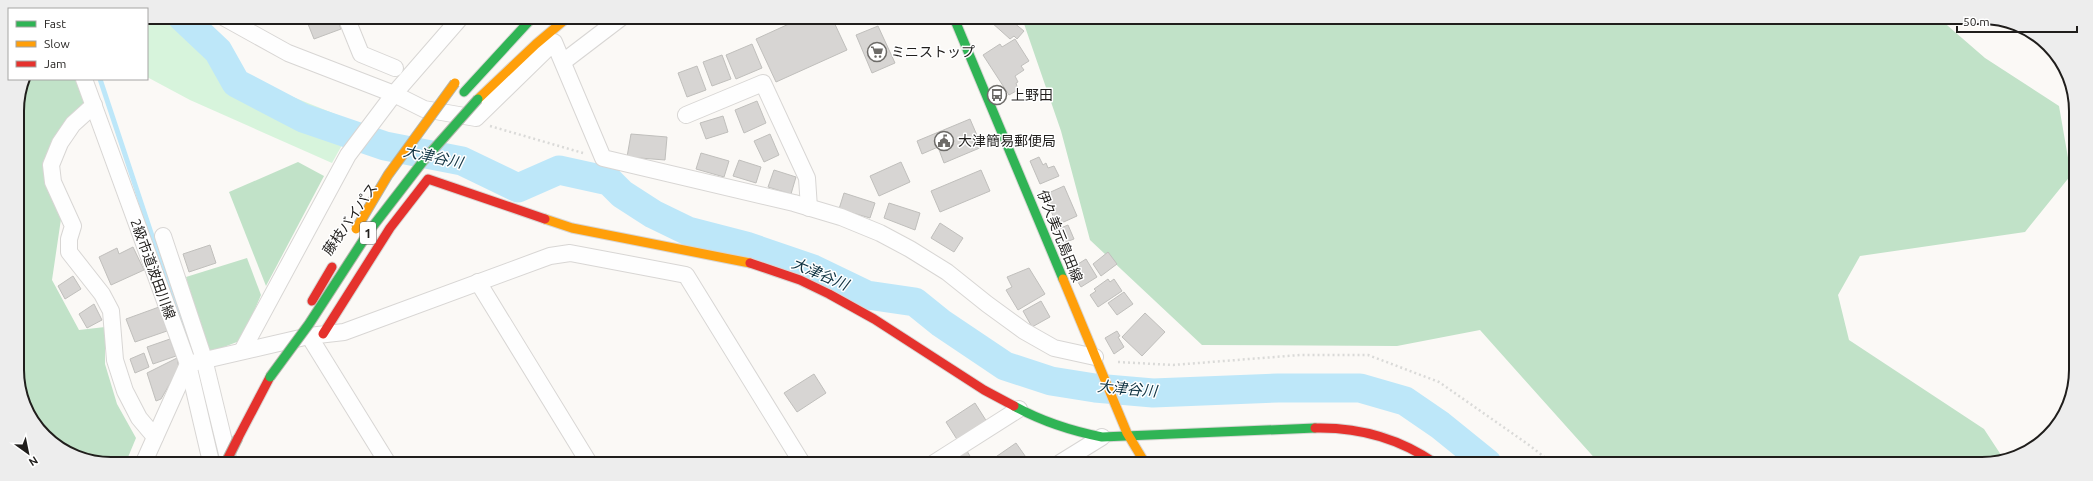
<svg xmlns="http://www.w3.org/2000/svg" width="2093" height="481" font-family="Ubuntu,'Noto Sans JP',sans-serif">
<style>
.green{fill:#d7f4dc}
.forest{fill:#c1e2c8}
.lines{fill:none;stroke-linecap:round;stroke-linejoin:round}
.stream{stroke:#bde7f9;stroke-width:5}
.river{stroke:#bde7f9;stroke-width:29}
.building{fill:#d7d5d3;stroke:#c0bfbc}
.street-casing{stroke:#d8d6d4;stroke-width:18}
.fast-casing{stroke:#d8d6d4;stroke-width:11}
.slow-casing{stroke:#d8d6d4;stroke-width:11}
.jam-casing{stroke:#d8d6d4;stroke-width:11}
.path{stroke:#dadad8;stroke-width:2.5;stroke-dasharray:2 3;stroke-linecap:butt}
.street{stroke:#fefefe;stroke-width:16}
.fast{stroke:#30b455;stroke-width:9}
.slow{stroke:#ff9f0a;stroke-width:9}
.jam{stroke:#e5322d;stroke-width:9}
.fast-bridge-casing{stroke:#b5b6ac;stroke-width:11;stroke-linecap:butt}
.slow-bridge-casing{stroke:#b5b6ac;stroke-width:11;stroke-linecap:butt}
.jam-bridge-casing{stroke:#b5b6ac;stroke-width:11;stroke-linecap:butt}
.fast-bridge{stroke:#30b455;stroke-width:9}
.slow-bridge{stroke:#ff9f0a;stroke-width:9}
.jam-bridge{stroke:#e5322d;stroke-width:9}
.labels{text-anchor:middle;stroke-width:3;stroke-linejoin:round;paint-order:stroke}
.shield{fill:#fff;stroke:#636260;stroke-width:1}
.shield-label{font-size:13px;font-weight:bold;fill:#201e1c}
.poi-label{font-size:14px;fill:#201e1c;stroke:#fff;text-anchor:start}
.street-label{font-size:14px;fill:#201e1c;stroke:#fff}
.water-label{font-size:15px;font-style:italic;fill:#0f3342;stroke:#fff}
.rim{fill:none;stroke:#201e1c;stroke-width:2}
</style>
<rect width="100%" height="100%" fill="#fbf9f6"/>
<polygon class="green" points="147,17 160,17 229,68 278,91 355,122 332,163 190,100 147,77"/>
<g class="forest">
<polygon points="1022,18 1940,19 1985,58 2059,106 2071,175 2025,232 1860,256 1838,295 1849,340 1984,429 2003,458 1988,464 1599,463 1480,330 1397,346 1202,345 1090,240 1061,131"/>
<polygon points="23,79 79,79 90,105 48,156 61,219 52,280 79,330 105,327 105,364 117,404 136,438 126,462 93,462 45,437 19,389 17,105"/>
<polygon points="298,162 324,176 266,286 229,192"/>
<polygon points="247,258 261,295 242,340 206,354 186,277"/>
</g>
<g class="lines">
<g class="stream">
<polyline points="100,79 166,278 188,336"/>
<polyline points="215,440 220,457"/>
</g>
<polyline class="river" points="182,17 218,51 236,83 303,118 385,146 462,161 518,188 559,170 609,181 622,194 653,214 688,231 746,246 813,269 867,295 915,302 941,323 1005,366 1051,381 1095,388 1153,393 1278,388 1360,388 1405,401 1440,425 1487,463"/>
</g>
<g class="building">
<polygon points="312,17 336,17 341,29 314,39 306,19"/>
<polygon points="802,18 832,18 847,50 776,82 756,39"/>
<polygon points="979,18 988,18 988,22 979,23"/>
<polygon points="994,18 1008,18 1024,31 1017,39 1014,36 1010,39 991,22"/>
<polygon points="878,26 895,63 872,73 856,35"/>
<polygon points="1015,39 1029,61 1021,66 1024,70 1015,76 1018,82 1016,83 1018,90 1009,95 983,55 1000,44 1002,47"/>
<polygon points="752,44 762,68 736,79 726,55"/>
<polygon points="722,55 731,79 712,86 703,62"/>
<polygon points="697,66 706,90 687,97 678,73"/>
<polygon points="757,101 766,123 744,133 735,110"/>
<polygon points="723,116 728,132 706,139 700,123"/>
<polygon points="970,119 982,147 944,163 938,147 922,154 917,141"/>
<polygon points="631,134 667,137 665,160 627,157"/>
<polygon points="770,134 779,155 764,162 754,141"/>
<polygon points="701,153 729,161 724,177 696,169"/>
<polygon points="1039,157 1043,165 1046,163 1048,168 1054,166 1059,176 1040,184 1030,161"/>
<polygon points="739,160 761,167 756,183 733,176"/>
<polygon points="901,162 910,182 879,196 870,176"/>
<polygon points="774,170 796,177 791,194 768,187"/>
<polygon points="981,170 990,191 940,212 931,191"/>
<polygon points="1064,186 1077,216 1057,225 1044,195"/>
<polygon points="844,193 875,203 870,218 839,209"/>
<polygon points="889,203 920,213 915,230 884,218"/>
<polygon points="940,223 963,238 954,252 931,238"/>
<polygon points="1068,225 1074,239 1061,244 1056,230"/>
<polygon points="210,245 216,263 189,272 183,254"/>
<polygon points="133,247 144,270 111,285 99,257 117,248 119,254"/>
<polygon points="1108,252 1117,264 1101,276 1093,264"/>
<polygon points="1086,259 1097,277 1081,287 1070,269"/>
<polygon points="1029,268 1045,294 1018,310 1006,290 1012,287 1007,277"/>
<polygon points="73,276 81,289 65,299 58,286"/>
<polygon points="1108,279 1110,282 1114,279 1122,291 1098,307 1090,295 1096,291 1094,289"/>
<polygon points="1124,292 1133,304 1117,315 1108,303"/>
<polygon points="1041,301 1050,317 1032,327 1023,311"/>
<polygon points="94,304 102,320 87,328 79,314"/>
<polygon points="159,307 167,331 135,342 126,319"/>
<polygon points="1145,313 1165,332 1142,356 1122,337"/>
<polygon points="1117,331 1120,336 1118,337 1124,347 1114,354 1105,338"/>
<polygon points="170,339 176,356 153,364 147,347"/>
<polygon points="144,353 149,367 135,373 130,359"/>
<polygon points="177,358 179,368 161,399 156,401 147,373"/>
<polygon points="814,374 826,393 797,412 784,393"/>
<polygon points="975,403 987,422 958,441 946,422"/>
<polygon points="1016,443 1030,463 987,463"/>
<polygon points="967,451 974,463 948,463"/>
</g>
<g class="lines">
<defs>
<g id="street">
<polyline points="223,17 288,53 394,94 424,109 476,118 554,42 603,158 794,203 841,217 880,233 910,249 947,272 987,304 1024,331 1054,348 1095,357"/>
<polyline points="346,17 361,54 395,68"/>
<polyline points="563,62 622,17"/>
<polyline points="84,79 188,364 211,462"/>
<polyline points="94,105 73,124 60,143 51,165 53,182 73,226 69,239 69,252 102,294 111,311 115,360 125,391 139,418 155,437"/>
<polyline points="686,115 763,83 807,178 809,208"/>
<polyline points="163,236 204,359 229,462"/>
<polyline points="478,282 589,463"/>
<polyline points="309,336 387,462"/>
<polyline points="242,351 348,155 394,94 461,17"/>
<polyline points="144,462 188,364 309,336 344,332 550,256 570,253 686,275 802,463"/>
<polyline points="934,463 1019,409"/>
<polyline points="1060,463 1102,437"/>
</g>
<g id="fast">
<polyline points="954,18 1063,279"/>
<polyline points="464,92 533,17"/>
<path d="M1014,406C1041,421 1072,431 1102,437L1315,428"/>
</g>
<g id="slow">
<polyline points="478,99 536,44 568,17"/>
<polyline points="545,219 572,228 750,263"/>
<polyline points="1063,279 1127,433 1145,463"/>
</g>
<g id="jam">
<polyline points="750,263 800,280 829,294 874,319 984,390 1014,406"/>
<polyline points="312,301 332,267"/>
<polyline points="323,334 390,228 428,179 545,219"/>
<path d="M1315,428C1358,427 1400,439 1435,463"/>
<polyline points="238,438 270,377"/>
</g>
</defs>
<use href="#street" class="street-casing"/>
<use href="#fast" class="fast-casing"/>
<use href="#slow" class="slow-casing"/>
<use href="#jam" class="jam-casing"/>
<g class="path">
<polyline points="490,126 583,153"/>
<polyline points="1118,362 1173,365 1300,355 1368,355 1439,382 1529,445 1552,463"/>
</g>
<use href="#street" class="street"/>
<use href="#fast" class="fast"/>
<use href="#slow" class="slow"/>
<use href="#jam" class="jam"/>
<defs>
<polyline id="fast-bridge" points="270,377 309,324 370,230 424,160 478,99"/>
<polyline id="slow-bridge" points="356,229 388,175 455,83"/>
<polyline id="jam-bridge" points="226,462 238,438"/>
</defs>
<use href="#fast-bridge" class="fast-bridge-casing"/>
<use href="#slow-bridge" class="slow-bridge-casing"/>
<use href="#jam-bridge" class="jam-bridge-casing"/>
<use href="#fast-bridge" class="fast-bridge"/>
<use href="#slow-bridge" class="slow-bridge"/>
<use href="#jam-bridge" class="jam-bridge"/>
</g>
<defs>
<symbol id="supermarket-ring" viewBox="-11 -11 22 22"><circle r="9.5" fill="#fff" stroke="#6d6b68" stroke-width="1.5"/><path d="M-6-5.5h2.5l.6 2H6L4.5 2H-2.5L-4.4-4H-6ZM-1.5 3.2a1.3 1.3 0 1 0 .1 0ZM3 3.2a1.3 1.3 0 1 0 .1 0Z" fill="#6d6b68"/></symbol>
<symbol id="bus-ring" viewBox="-11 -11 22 22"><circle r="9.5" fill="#fff" stroke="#6d6b68" stroke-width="1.5"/><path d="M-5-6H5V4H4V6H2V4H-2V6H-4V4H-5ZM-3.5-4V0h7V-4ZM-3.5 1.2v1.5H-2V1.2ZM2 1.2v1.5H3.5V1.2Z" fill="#6d6b68"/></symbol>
<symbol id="civic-ring" viewBox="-11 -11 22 22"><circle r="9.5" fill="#fff" stroke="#6d6b68" stroke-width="1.5"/><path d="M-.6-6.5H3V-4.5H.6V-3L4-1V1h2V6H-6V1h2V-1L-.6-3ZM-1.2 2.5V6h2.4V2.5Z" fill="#6d6b68"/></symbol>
</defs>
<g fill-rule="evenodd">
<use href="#supermarket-ring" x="866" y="41" width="22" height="22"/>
<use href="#bus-ring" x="986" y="84" width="22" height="22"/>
<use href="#civic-ring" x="933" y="130" width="22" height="22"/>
</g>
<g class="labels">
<rect class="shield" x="360" y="222" width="16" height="22" rx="3"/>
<g class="shield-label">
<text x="368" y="238">1</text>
</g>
<g class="poi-label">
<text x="891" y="57">ミニストップ</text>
<text x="1011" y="100">上野田</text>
<text x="958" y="146">大津簡易郵便局</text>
</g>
<g class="street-label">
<text transform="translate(350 219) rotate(-55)" y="5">藤枝バイパス</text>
<text transform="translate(1060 236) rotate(68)" y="5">伊久美元島田線</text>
<text transform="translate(153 269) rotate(70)" y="5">2級市道波田川線</text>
</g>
<g class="water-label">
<text transform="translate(433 157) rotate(12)" y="5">大津谷川</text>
<text transform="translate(820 274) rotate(23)" y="5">大津谷川</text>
<text transform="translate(1127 389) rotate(5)" y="5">大津谷川</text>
</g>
</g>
<path d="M0 0H2093V481H0ZM111 24H1982A87 87 0 0 1 2069 111V370A87 87 0 0 1 1982 457H111A87 87 0 0 1 24 370V111A87 87 0 0 1 111 24Z" fill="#ededed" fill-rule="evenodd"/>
<path class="rim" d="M111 24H1982A87 87 0 0 1 2069 111V370A87 87 0 0 1 1982 457H111A87 87 0 0 1 24 370V111A87 87 0 0 1 111 24Z"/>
<rect x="8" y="8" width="140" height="72" fill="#ffffff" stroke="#a6a5a4"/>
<rect x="16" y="21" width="20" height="6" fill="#30b455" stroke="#a6a5a4"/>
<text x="44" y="28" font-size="12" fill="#201e1c">Fast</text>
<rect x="16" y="41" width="20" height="6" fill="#ff9f0a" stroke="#a6a5a4"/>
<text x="44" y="48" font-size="12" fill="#201e1c">Slow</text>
<rect x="16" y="61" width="20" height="6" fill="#e5322d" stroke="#a6a5a4"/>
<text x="44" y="68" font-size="12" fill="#201e1c">Jam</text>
<g transform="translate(28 453) rotate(147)" stroke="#ffffff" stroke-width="3" paint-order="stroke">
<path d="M0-3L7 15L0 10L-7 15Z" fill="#201e1c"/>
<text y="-6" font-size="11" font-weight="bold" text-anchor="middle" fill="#201e1c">N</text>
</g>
<path d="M1957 26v6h120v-6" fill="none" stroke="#201e1c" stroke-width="2"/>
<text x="1963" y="26" font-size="12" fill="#201e1c" stroke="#ffffff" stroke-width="3" paint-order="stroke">50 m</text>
</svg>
